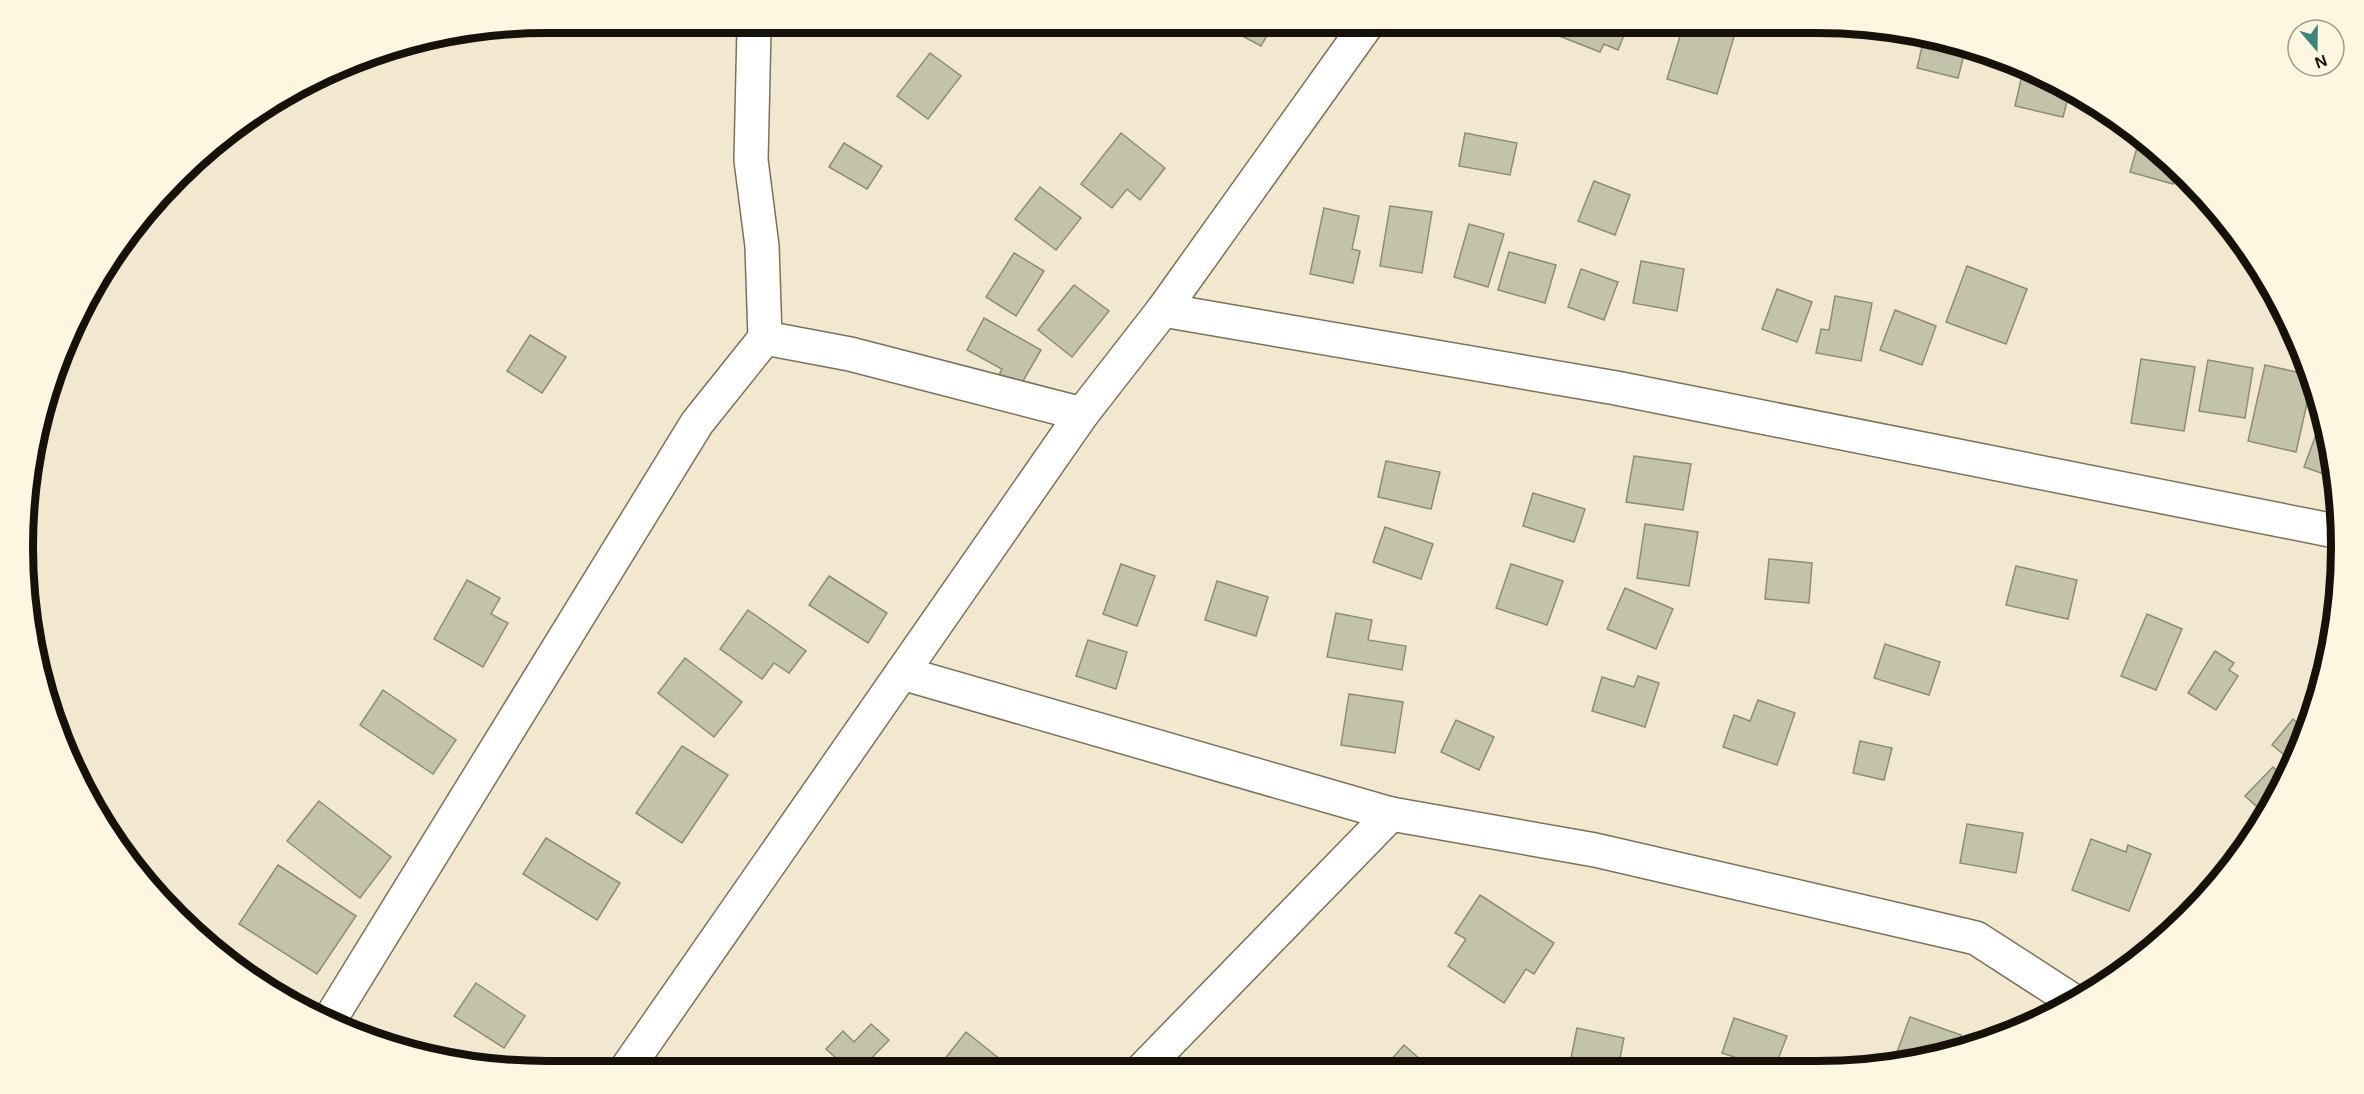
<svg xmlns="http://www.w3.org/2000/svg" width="2364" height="1094" font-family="Arial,sans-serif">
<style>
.building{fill:#c2c3a9;stroke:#8c8d74;stroke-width:1.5}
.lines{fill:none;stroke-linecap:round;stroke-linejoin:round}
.minor-casing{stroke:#7b725c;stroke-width:36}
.minor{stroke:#fff;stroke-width:33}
.rim{fill:none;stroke:#16120a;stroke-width:8}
</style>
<rect width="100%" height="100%" fill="#f2e8cf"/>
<g class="building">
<polygon points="1218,23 1274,23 1261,46"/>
<polygon points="1559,23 1629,23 1618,50 1604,44 1600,52 1554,34"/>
<polygon points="1684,23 1738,23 1717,94 1667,79"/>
<polygon points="1925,34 1966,47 1958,78 1917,68"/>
<polygon points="930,53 961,76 928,119 897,96"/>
<polygon points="2024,66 2070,90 2063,117 2015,106"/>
<polygon points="1121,133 1165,168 1140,200 1127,189 1112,208 1081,184"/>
<polygon points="1465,133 1517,143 1510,175 1459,166"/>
<polygon points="2140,137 2178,168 2173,184 2130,172"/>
<polygon points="844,143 882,166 867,189 829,167"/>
<polygon points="1594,181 1630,195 1615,235 1578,221"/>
<polygon points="1040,187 1081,218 1056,250 1015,219"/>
<polygon points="1390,206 1432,212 1422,273 1380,266"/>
<polygon points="1324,208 1359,216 1352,249 1360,251 1353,283 1310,274"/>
<polygon points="1469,224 1504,234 1488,287 1454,277"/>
<polygon points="1509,252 1556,265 1545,303 1498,290"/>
<polygon points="1014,253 1044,271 1016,316 986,297"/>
<polygon points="1641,261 1684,269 1677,311 1633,303"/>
<polygon points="1967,266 2027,289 2006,344 1946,322"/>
<polygon points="1581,269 1618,282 1604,320 1568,307"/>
<polygon points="1074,285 1109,311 1072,357 1038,330"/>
<polygon points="1777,289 1812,302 1797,342 1762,329"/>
<polygon points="1835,296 1872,303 1861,361 1816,353 1821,329 1829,330"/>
<polygon points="1895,310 1936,326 1922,365 1880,350"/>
<polygon points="984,318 1041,350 1019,388 998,377 1002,369 967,350"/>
<polygon points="530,335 566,357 542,393 507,371"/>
<polygon points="2141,359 2195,367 2184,431 2131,423"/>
<polygon points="2208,360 2253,368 2245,418 2199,411"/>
<polygon points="2265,365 2310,375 2312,381 2296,452 2248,441"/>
<polygon points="2323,416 2331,444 2335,478 2304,467"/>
<polygon points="1634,456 1691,464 1683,510 1626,502"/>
<polygon points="1386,461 1440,472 1431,509 1378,497"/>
<polygon points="1533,493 1585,509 1574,542 1523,526"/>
<polygon points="1645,524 1698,532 1689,586 1637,578"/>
<polygon points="1385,527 1433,544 1421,579 1373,562"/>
<polygon points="1769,559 1812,563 1809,603 1765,599"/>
<polygon points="1121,564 1155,576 1137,626 1103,614"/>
<polygon points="1511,564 1563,581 1547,625 1496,608"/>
<polygon points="2016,566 2077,580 2068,619 2006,605"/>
<polygon points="829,576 887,613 868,643 809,605"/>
<polygon points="467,580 500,598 491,614 508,623 483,667 434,639"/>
<polygon points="1217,581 1268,597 1256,636 1205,620"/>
<polygon points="1625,588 1673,609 1656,649 1607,629"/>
<polygon points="748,610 806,651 789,673 774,663 762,679 720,649"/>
<polygon points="1336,613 1372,620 1368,640 1406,646 1402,670 1327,657"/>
<polygon points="2147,614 2182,629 2156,690 2121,676"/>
<polygon points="1088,640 1127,652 1116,689 1076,676"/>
<polygon points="1885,644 1940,662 1929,695 1874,678"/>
<polygon points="2215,651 2234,663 2229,670 2238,676 2216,710 2188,693"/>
<polygon points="685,658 742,702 714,737 658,693"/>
<polygon points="1638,676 1659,683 1645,727 1592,711 1602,677 1634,687"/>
<polygon points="383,690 456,740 433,774 360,725"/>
<polygon points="1349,694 1403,702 1395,753 1341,745"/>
<polygon points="1758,700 1795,713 1777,765 1723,747 1734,715 1750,721"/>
<polygon points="2293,719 2307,731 2302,747 2293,762 2272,745"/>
<polygon points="1456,720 1494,737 1479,770 1441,752"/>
<polygon points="1860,741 1892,748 1884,780 1853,773"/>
<polygon points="682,746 728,775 682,843 636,813"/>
<polygon points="2273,767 2284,777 2264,813 2245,796"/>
<polygon points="319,801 391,857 360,898 287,841"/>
<polygon points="1967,824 2023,833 2016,873 1960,863"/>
<polygon points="546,838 620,883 597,920 523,874"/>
<polygon points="2091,839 2126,852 2128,845 2151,854 2129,911 2072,890"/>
<polygon points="278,865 356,916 317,974 239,924"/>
<polygon points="1480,895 1554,943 1534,974 1526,969 1504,1003 1448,966 1466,939 1455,933"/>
<polygon points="476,983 525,1016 504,1048 454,1016"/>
<polygon points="1910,1017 1961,1035 1957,1048 1902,1063 1894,1060"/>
<polygon points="1734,1018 1787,1036 1775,1067 1764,1067 1722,1053"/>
<polygon points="871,1024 889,1040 860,1070 849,1070 826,1049 843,1031 854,1042"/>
<polygon points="1577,1028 1624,1038 1618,1068 1569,1068"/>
<polygon points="966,1032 1006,1064 1002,1070 936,1070"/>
<polygon points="1404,1045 1430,1068 1383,1069"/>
</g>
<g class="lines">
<defs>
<g id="minor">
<polyline points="759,23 754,29 751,160 762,246 765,338 850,354 1082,414"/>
<polyline points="1163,310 1616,388 2340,532"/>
<polyline points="902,673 1391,814 1595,850 1976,938 2072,1000"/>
<polyline points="329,1021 697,423 765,338"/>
<polyline points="1143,1069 1391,814"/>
<polyline points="625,1071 1082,414 1163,310 1368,23"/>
</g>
</defs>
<use href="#minor" class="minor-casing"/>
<use href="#minor" class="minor"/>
</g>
<path d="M0 0H2364V1094H0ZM547 33H1817A514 514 0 0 1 2331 547V547A514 514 0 0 1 1817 1061H547A514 514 0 0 1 33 547V547A514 514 0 0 1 547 33Z" fill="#fef6e1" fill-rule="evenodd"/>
<path class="rim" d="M547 33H1817A514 514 0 0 1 2331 547V547A514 514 0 0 1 1817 1061H547A514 514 0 0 1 33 547V547A514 514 0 0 1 547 33Z"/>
<g transform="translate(2316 48) rotate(160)"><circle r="28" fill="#fef6e1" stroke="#a19b8b" stroke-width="1.5"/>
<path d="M0-4.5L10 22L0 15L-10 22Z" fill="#3d847c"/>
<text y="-9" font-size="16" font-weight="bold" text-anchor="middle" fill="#16120a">N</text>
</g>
</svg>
